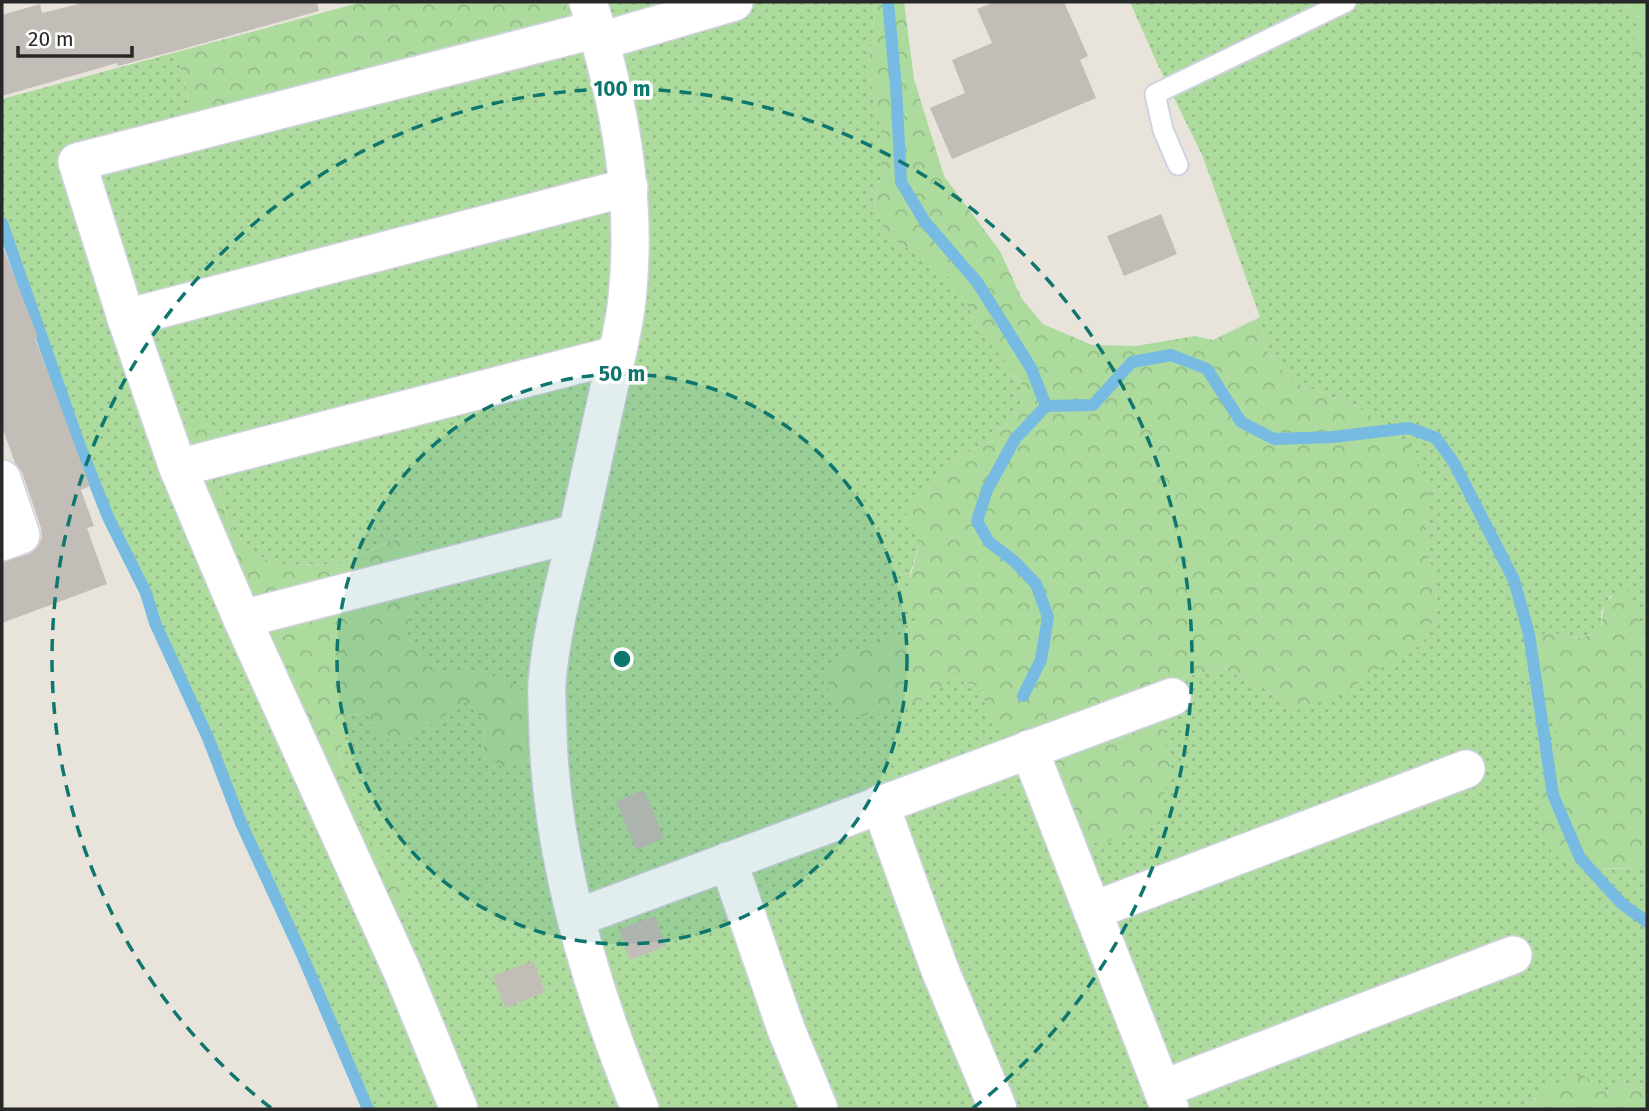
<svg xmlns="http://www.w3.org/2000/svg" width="1649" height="1111" font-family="'Fira Sans',sans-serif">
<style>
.grass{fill:url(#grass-dots);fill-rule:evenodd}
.forest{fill:url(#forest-crowns)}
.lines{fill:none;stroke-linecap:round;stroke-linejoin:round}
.stream{stroke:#78bbe2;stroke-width:12}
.building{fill:#c2beb7}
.service-casing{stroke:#d1d2e0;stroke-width:23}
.minor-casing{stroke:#d1d2e0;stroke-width:40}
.service{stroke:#fff;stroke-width:19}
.minor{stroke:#fff;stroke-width:37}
.ring{fill:none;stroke:#0f766e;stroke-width:3.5;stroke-dasharray:12 9}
.centre{fill:#0f766e;stroke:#fff;stroke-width:3.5}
.ring-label{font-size:21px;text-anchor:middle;font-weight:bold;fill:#0f766e;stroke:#fff;stroke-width:7;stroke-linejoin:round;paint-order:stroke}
</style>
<defs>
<pattern id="grass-dots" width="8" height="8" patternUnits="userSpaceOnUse" patternTransform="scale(1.75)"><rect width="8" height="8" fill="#acdb9d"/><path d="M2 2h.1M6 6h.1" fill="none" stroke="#94bc87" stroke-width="1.8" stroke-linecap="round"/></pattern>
<pattern id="forest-crowns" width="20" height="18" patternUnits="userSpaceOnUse" patternTransform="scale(1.75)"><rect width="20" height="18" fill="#acdb9d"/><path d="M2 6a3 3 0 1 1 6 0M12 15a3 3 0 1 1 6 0" fill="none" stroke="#94bc87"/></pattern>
</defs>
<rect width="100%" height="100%" fill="#e9e4db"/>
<path class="grass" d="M567,2H873L874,33L867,68L881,129V176L874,203L886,236L920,255L951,278L981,328L1023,387L1021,409L993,440L956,458L944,476L925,491L919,545L910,574L916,621L904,635L835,658L826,676L833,703L926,698L953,678L983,689L986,711L1037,734L1056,768L1084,844L1181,678L1221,668L1258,684L1296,710L1423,644L1438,608L1424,529L1430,496L1360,408L1291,381L1267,351L1260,317L1203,157L1156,61L1130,2H1626L1627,12L1645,20L1640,69L1647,67V657L1639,618L1611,595L1601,612L1602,631L1577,639L1548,632L1521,648L1522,675L1531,693L1556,718L1559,756L1541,777L1604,869H1647V1089L1627,1084L1606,1091L1536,1097L1528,1109H368L303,957L241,823L208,738L155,623L146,593L108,517L78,441L2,223V99L177,52L194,122L564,15ZM185,423L230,437L219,491L230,526L254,555L286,565L338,564L399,538L412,602L406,635L431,670L456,674L528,759L484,752L485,722L466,702L407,740L384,738L366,713L344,716L339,751L356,817L405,894L330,796Z"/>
<g class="forest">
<polygon points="362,2 567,2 564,15 553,28 194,122 177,52"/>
<polygon points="873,2 904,2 914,79 944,176 1000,251 1022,299 1043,324 1092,345 1136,346 1195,336 1213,340 1260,317 1267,351 1291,381 1360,408 1409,444 1430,496 1424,529 1438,608 1423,644 1386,664 1347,691 1296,710 1258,684 1221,668 1181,678 1159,716 1171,768 1157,823 1115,840 1084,844 1056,768 1037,734 1005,734 986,711 983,689 953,678 927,698 851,719 833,703 826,676 835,658 904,635 916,621 904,601 919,545 906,514 925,491 944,476 956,458 993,440 1021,409 1023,387 981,328 951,279 920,255 886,236 874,203 881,176 881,129 867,68 874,33"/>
<polygon points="1626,2 1647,2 1647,67 1640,69 1629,47 1645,20 1627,12"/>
<polygon points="207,422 230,437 219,491 230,526 254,555 286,565 338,564 400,538 416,541 425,556 412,602 406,635 431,670 493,676 525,691 528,759 504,769 484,752 485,722 466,702 407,740 384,738 366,713 344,716 339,752 356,816 405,894 399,909 380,905 177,442 185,423"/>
<path d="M1627,589L1639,618L1647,657V869L1572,868L1551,851L1538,813L1541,777L1559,756L1556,718L1531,693L1522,675L1521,648L1548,632L1577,639L1602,631C1602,606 1603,598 1627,589Z"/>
<path d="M1583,1075L1606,1091L1627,1084L1647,1089V1109H1528C1541,1088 1560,1081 1583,1075Z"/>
</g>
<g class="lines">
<g class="stream">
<polyline points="888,2 896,87 901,182 925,222 977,282 1031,368 1046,406 1093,405 1132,362 1171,355 1207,369 1241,422 1274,439 1333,437 1409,428 1436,438 1454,463 1514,580 1529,634 1553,795 1580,858 1622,904 1647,922"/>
<polyline points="2,223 78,441 108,517 146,593 155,623 208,738 241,823 303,957 368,1109"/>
<polyline points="1023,696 1041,660 1048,617 1036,584 1014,561 989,542 977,521 987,490 1015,439 1046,406"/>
</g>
</g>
<g class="building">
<polygon points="86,2 317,2 319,11 186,48 118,66 117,63 2,96 2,15 40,4 42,13"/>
<polygon points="994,2 1064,2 1088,56 1080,60 1096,98 952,159 930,108 965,93 952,60 992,43 977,9"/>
<polygon points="1161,214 1177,254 1124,276 1107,236"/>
<polygon points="2,250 4,250 38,337 35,338 90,486 81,490 94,526 87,528 107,584 2,623 2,562 29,554 37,548 42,538 41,528 22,472 15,463 2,427"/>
<polygon points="644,790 664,838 636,850 616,801"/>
<polygon points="655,916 666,946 630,960 619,929"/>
<polygon points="533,961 545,992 505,1008 493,976"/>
</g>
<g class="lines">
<defs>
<polyline id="service" points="1178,165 1163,130 1155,94 1346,2"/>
<g id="minor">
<path d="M588,2C619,98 638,197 627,299C624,329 616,359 609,388C598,436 588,485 577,533C565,582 551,632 547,683C546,700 548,718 548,735C552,859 593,994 640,1109"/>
<polyline points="601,41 734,2"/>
<polyline points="126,318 629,187"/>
<polyline points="178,468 616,355"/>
<polyline points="2,479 21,535 2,542"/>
<polyline points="242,619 577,533"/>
<polyline points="1029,749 1170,1109"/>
<polyline points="880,804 940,970 998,1109"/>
<polyline points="728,861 786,1029 819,1109"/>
<polyline points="1092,911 1466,769"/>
<polyline points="576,918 1172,697"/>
<polyline points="1162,1089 1513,955"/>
<polyline points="459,1109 402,971 242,619 178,468 126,318 77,162 597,29"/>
</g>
</defs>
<use href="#service" class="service-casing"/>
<use href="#minor" class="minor-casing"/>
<use href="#service" class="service"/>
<use href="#minor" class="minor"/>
</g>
<circle cx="622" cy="659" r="285" fill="#0f766e" fill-opacity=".12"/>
<g class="ring">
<circle cx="622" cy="659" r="285"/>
<path d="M271 1108A570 570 0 1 1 973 1108"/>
</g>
<circle cx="622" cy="659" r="10" class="centre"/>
<g class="ring-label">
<text x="622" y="96">100 m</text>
<text x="622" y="381">50 m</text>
</g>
<rect width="1649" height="1111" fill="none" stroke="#282828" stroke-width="7"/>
<path d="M18 46v10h114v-10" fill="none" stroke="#282828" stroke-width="3.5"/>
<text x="28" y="46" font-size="21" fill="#282828" stroke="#ffffff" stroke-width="5" paint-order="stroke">20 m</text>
</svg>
